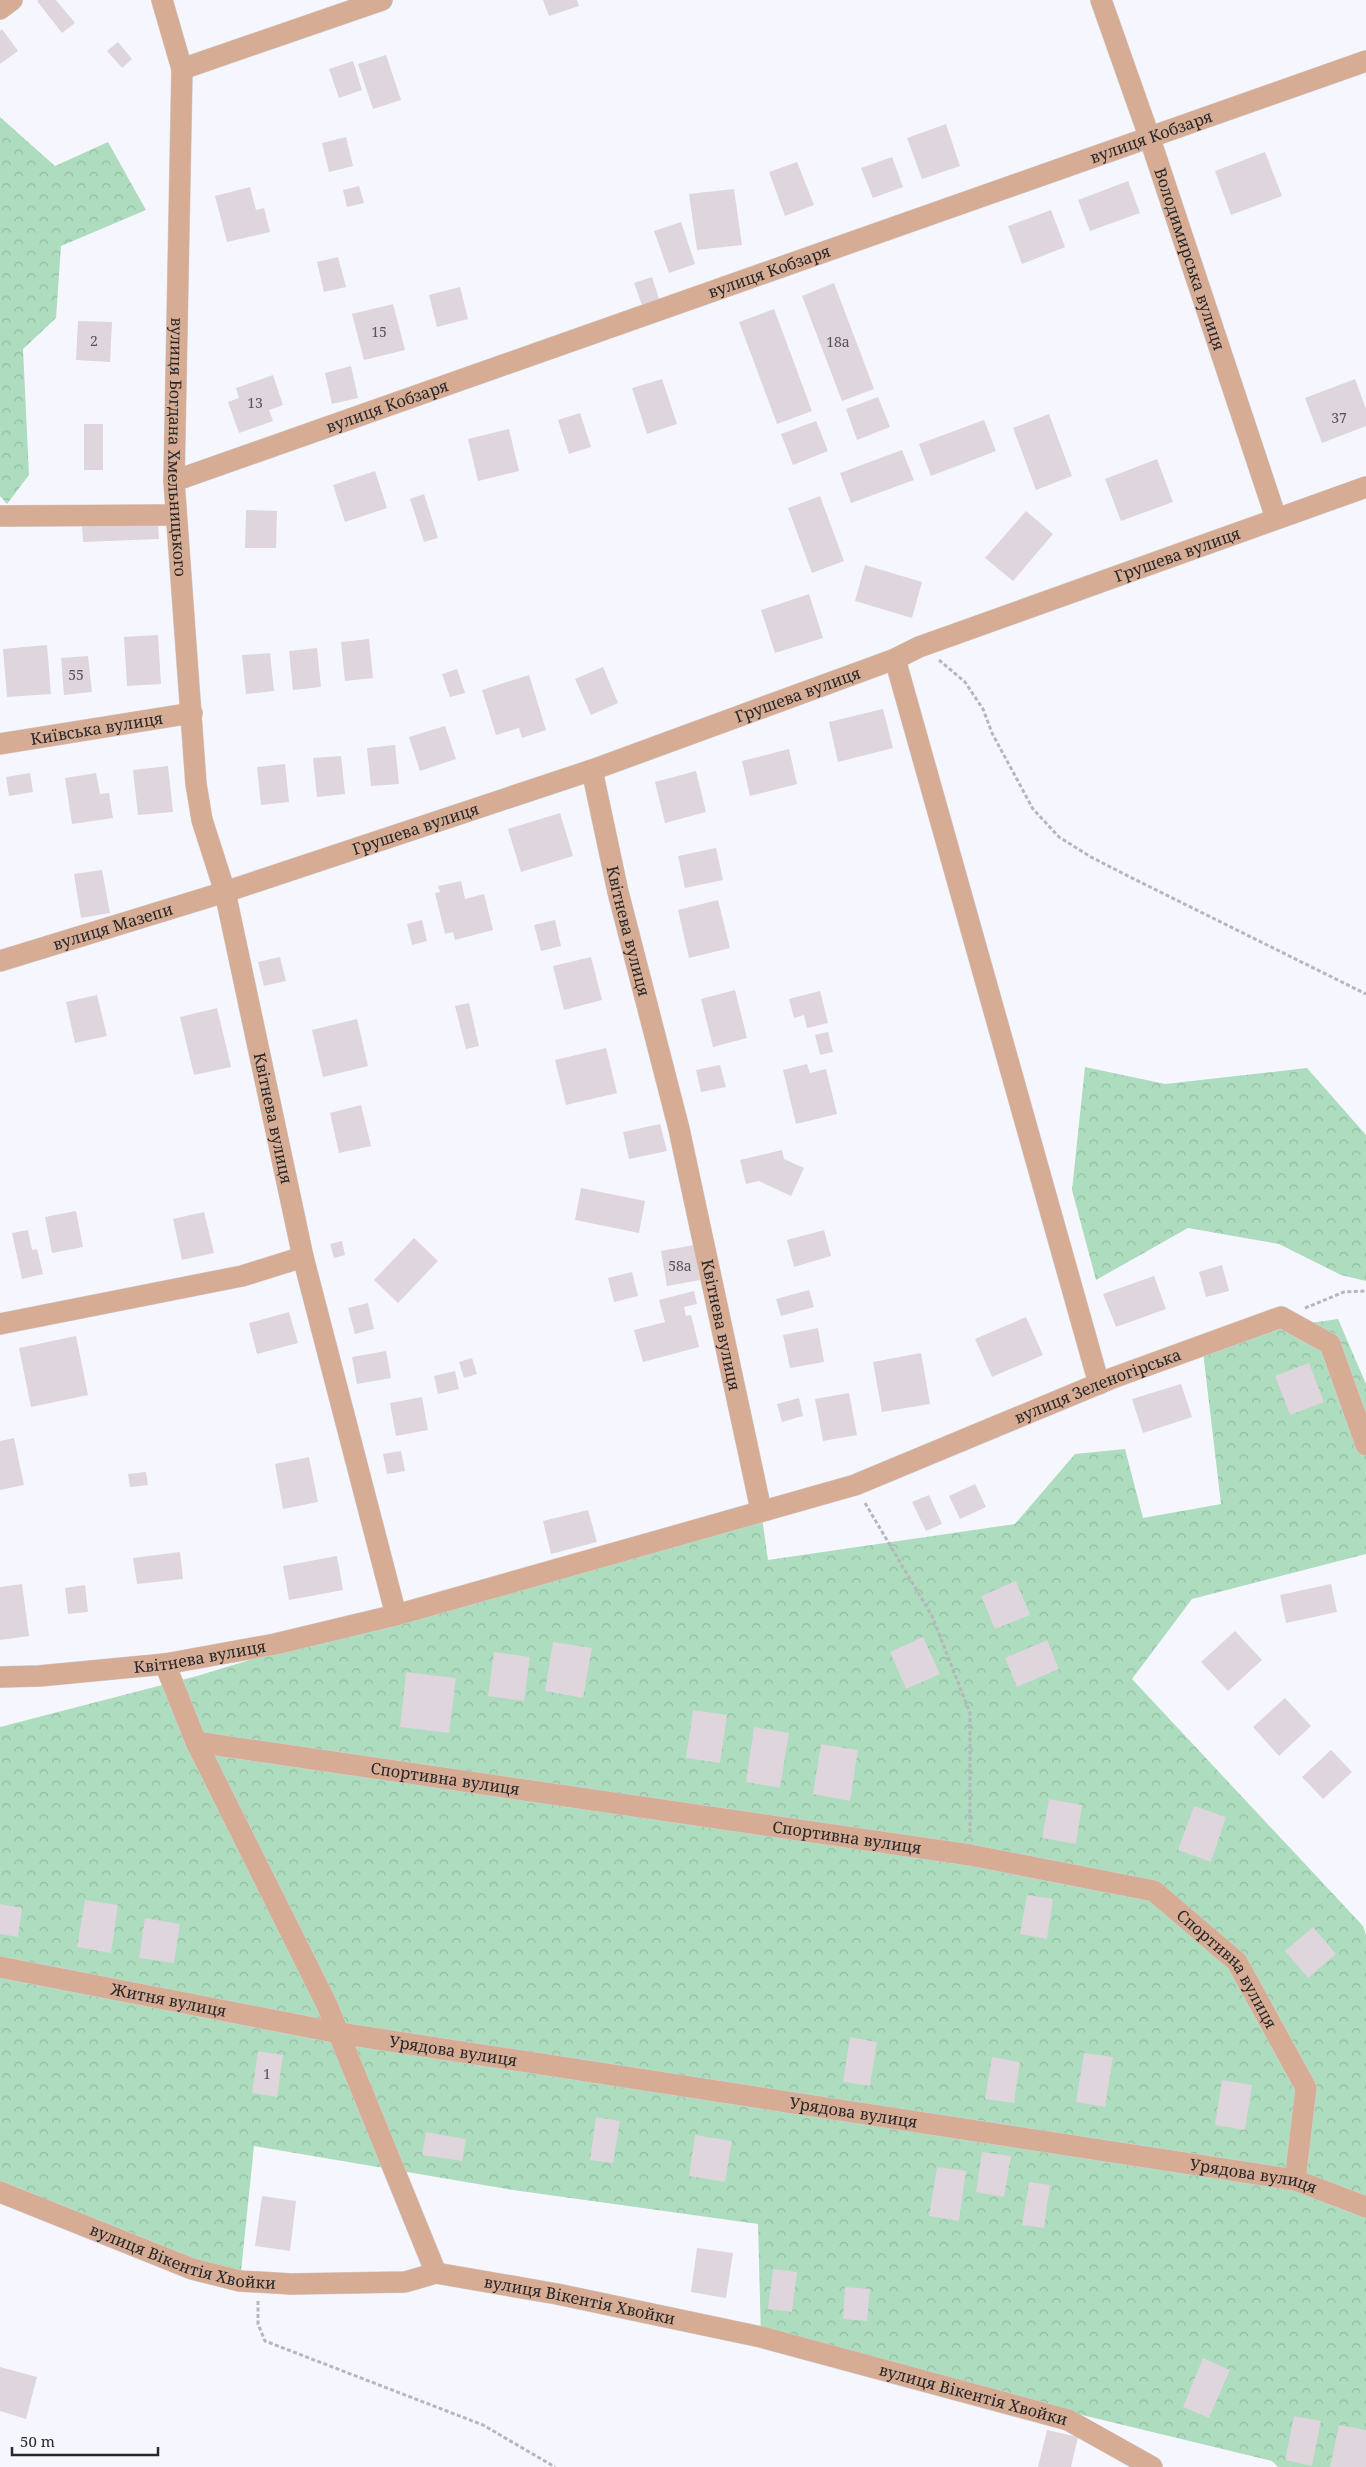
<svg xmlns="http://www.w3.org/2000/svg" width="1366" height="2467" font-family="'Noto Serif',serif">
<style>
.forest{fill:url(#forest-crowns)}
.building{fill:#ded5dd}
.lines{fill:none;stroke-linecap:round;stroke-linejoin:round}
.street-casing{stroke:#d1d2d8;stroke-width:22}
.path{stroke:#b6b7bd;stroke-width:3;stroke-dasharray:4 2.5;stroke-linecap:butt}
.street{stroke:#d7ac94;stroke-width:21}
.labels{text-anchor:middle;stroke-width:4;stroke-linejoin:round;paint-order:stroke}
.number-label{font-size:14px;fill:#555358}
.street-label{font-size:16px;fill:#27282b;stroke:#f6f7fe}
</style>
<defs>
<pattern id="forest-crowns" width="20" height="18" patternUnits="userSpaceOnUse" patternTransform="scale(1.25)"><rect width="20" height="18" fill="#addcbe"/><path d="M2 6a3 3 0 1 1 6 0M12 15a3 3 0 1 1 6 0" fill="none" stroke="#95bda3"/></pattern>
</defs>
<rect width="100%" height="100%" fill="#f6f7fe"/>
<g class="forest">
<polygon points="0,117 55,166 108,142 146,210 61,246 56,318 23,349 29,475 7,504 0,496"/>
<polygon points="1085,1067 1165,1084 1307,1068 1366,1135 1366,1281 1341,1275 1279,1244 1188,1228 1096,1280 1072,1190"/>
<polygon points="1338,1319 1366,1384 1366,1554 1192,1599 1132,1679 1363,1926 1366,1935 1366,2467 1278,2467 1272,2461 761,2337 758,2224 513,2190 254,2146 240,2281 0,2192 0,1727 197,1676 396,1615 761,1510 768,1560 1015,1524 1075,1454 1125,1449 1143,1518 1221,1504 1201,1335 1269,1329"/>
</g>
<g class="building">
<polygon points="39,0 56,0 75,23 62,33 37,1"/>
<polygon points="543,0 577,0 579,6 549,16"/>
<polygon points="2,29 18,51 0,64 0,31"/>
<polygon points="118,42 132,59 122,68 107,51"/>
<polygon points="386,55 401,100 373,109 358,64"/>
<polygon points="353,61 362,90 339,98 329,69"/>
<polygon points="946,124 960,166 922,179 907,138"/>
<polygon points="346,137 353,166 329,172 322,143"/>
<polygon points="1265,152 1282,196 1231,215 1215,171"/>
<polygon points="892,157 903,187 873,198 861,168"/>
<polygon points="797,162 814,205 785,216 769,172"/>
<polygon points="1128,181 1140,213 1090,231 1078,200"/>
<polygon points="359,186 364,203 347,207 343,190"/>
<polygon points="250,187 256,210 264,208 270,232 227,242 215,196"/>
<polygon points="734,189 742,245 697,250 689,194"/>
<polygon points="1051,210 1065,247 1022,264 1008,226"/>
<polygon points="681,222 695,264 669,273 654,231"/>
<polygon points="338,257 346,287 324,292 317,262"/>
<polygon points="652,277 660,302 643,308 634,283"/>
<polygon points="834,283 874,389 842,401 802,296"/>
<polygon points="460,287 468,319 437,327 429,295"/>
<polygon points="393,304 405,350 364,360 352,314"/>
<polygon points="774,309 812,411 777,424 739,322"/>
<polygon points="78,321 112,322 110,362 76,360"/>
<polygon points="351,366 358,398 332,404 325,373"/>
<polygon points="273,375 283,405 269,410 273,421 239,433 228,402 239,398 236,388"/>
<polygon points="662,379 677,424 647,434 632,388"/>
<polygon points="1355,379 1366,409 1366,426 1322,443 1305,398"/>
<polygon points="878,397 890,427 857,440 846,409"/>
<polygon points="580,413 591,447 569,454 558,420"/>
<polygon points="1049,414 1072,476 1036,490 1013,428"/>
<polygon points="984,420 996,451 931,476 919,444"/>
<polygon points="816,421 828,451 793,465 781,434"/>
<rect x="84" y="424" width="19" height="46"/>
<polygon points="509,429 519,471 478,481 468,439"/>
<polygon points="902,450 914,480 851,503 840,473"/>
<polygon points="1157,459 1173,502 1121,521 1105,479"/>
<polygon points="375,471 387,508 345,522 333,485"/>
<polygon points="424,494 438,538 424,542 410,499"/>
<polygon points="820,496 844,561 812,573 788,508"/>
<polygon points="246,510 277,511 276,548 245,548"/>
<polygon points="1026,511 1053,534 1013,581 985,558"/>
<polygon points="158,524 159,539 83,542 82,526"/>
<polygon points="865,565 922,582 912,618 855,601"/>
<polygon points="809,594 823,638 775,653 761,610"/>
<polygon points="158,635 161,684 127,686 124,637"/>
<polygon points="369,639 373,678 345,681 341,642"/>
<polygon points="47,645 51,694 7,697 3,649"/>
<polygon points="317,648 321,687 293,690 289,651"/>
<polygon points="270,653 274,691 246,694 242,655"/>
<polygon points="88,656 92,692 64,695 61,658"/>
<polygon points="603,667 618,703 591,715 575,679"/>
<polygon points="457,669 465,693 450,697 442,674"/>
<polygon points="529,675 546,730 522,738 519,728 496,735 482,690"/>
<polygon points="883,709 893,748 838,762 829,722"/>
<polygon points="445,726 456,759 420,771 409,737"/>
<polygon points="395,745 399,784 371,786 367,748"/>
<polygon points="789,749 797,784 750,796 742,761"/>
<polygon points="341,756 345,794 317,797 313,758"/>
<polygon points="285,764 289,802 261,805 257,767"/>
<polygon points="168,766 173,812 138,815 133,770"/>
<polygon points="696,771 706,812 665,823 655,782"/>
<polygon points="30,773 33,792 9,796 6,777"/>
<polygon points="96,773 100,794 109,793 113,818 72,824 65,778"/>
<polygon points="560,813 573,856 521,872 508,829"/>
<polygon points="716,848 723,880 685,888 678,856"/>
<polygon points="102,870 110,913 81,918 74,874"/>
<polygon points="461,881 465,899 484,894 493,930 455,940 453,932 445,934 435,893 440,892 438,886"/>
<polygon points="718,900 730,948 689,958 678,910"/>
<polygon points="422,920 427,941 412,945 407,924"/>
<polygon points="555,920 561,946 541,951 534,925"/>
<polygon points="280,957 286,981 264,986 258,962"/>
<polygon points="591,957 602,1000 564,1010 553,966"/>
<polygon points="735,990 747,1038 713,1047 701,999"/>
<polygon points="820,991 828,1023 807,1028 804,1015 794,1018 789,999"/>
<polygon points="97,995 107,1036 75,1043 66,1002"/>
<polygon points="469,1003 479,1046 466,1049 455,1006"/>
<polygon points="217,1008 231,1067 194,1075 180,1017"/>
<polygon points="357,1019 368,1066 323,1077 312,1030"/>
<polygon points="828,1032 833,1052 820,1055 815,1035"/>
<polygon points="606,1048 617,1093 566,1105 555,1060"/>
<polygon points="807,1064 810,1073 826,1069 837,1114 796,1124 783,1070"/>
<polygon points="720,1065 726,1087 701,1092 696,1070"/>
<polygon points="361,1105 371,1146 339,1153 330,1113"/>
<polygon points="660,1124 667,1151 629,1159 623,1132"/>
<polygon points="782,1150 784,1159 804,1168 791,1196 759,1181 746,1184 740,1160"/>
<polygon points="581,1188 645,1201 639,1233 575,1220"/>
<polygon points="76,1211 83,1247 52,1253 45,1217"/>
<polygon points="204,1212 214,1253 182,1260 173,1219"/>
<polygon points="28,1230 32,1250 37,1249 43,1274 22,1279 12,1233"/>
<polygon points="824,1230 831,1256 794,1267 787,1240"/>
<polygon points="414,1238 438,1261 398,1303 374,1280"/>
<polygon points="342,1241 345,1255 334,1258 330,1244"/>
<polygon points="694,1245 700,1280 667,1286 661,1251"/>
<polygon points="1222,1265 1229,1291 1206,1297 1199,1272"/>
<polygon points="632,1272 638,1296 614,1302 608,1278"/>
<polygon points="1154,1276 1166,1309 1116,1327 1103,1294"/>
<polygon points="809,1290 814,1307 781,1316 776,1299"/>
<polygon points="694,1291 697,1304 684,1307 686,1316 691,1315 699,1347 643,1362 634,1330 665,1322 659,1300"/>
<polygon points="368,1303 374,1329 355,1334 348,1308"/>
<polygon points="289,1312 298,1343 257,1354 249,1323"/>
<polygon points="1026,1317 1043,1355 992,1377 975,1339"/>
<polygon points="818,1328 824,1362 790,1368 783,1335"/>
<polygon points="76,1336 88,1395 31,1407 19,1348"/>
<polygon points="386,1351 391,1378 357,1384 352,1357"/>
<polygon points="921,1353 930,1404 882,1412 873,1362"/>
<polygon points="472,1358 477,1374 464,1378 459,1362"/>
<polygon points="1309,1363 1324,1402 1290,1415 1275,1376"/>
<polygon points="455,1371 459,1389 438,1394 434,1376"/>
<polygon points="1181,1384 1192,1417 1143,1433 1132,1399"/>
<polygon points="849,1393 857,1435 823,1441 815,1399"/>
<polygon points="422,1397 428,1430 396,1436 390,1403"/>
<polygon points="799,1398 803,1416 782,1422 777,1404"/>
<polygon points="14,1438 24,1485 0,1490 0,1441"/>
<polygon points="401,1451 405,1471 387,1474 383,1454"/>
<polygon points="309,1457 318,1502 283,1509 275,1464"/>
<polygon points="146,1472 148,1485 130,1487 128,1474"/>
<polygon points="975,1484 986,1507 960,1519 949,1496"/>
<polygon points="929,1495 942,1524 926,1531 912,1502"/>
<polygon points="588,1510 597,1542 551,1554 543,1521"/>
<polygon points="180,1552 183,1579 137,1584 133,1558"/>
<polygon points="337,1556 343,1590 289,1600 283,1566"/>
<polygon points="1016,1581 1030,1615 995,1629 981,1596"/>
<polygon points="22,1584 29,1636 0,1640 0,1587"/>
<polygon points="1331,1584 1337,1612 1286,1623 1280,1595"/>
<polygon points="85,1585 88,1612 68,1614 65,1588"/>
<polygon points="1235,1631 1262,1660 1228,1691 1201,1662"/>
<polygon points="923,1637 940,1674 906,1689 890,1652"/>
<polygon points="1047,1640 1059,1669 1017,1687 1005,1658"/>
<polygon points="553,1642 592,1648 583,1698 545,1691"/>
<polygon points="494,1652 530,1657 524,1701 488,1696"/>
<polygon points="406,1672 456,1678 449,1733 400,1727"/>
<polygon points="1285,1698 1311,1726 1279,1756 1253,1727"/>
<polygon points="693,1710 727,1715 720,1763 686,1758"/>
<polygon points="754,1727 789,1733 780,1788 746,1782"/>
<polygon points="821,1744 858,1750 850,1801 813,1794"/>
<polygon points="1331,1750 1352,1772 1323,1799 1302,1777"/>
<polygon points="1049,1799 1082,1805 1076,1844 1042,1838"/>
<polygon points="1194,1806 1226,1817 1211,1862 1178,1850"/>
<polygon points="1027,1895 1053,1899 1047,1939 1020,1934"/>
<polygon points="85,1900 118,1905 111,1953 77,1947"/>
<polygon points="0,1904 22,1908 18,1937 0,1934"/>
<polygon points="145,1918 180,1924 174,1963 139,1958"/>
<polygon points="1313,1927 1336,1954 1308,1978 1285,1951"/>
<polygon points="850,2037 877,2042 870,2086 843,2082"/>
<polygon points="258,2051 283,2055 277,2097 252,2093"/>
<polygon points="1084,2053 1113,2057 1105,2107 1076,2102"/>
<polygon points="992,2057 1020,2062 1014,2103 985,2099"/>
<polygon points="1222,2080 1252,2085 1245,2130 1215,2125"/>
<polygon points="596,2117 620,2121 613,2163 590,2160"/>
<polygon points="426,2132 466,2139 462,2161 422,2155"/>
<polygon points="695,2135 732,2141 725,2182 689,2176"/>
<polygon points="982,2152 1011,2156 1004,2197 976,2192"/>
<polygon points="937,2167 966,2171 959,2221 929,2216"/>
<polygon points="1029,2182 1050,2185 1044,2228 1022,2225"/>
<polygon points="262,2196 296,2201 290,2251 255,2246"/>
<polygon points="697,2248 733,2253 726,2298 691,2292"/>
<polygon points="773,2269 797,2272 792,2312 768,2309"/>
<polygon points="845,2287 870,2289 867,2321 843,2319"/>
<polygon points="1203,2358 1230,2370 1209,2418 1183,2407"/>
<polygon points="0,2367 37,2377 26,2419 0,2411"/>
<polygon points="1294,2416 1321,2421 1312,2466 1285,2460"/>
<polygon points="1339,2425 1366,2430 1366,2467 1330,2467"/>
<polygon points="1047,2430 1078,2437 1071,2467 1038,2467"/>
</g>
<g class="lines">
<defs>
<g id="street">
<path id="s1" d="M162,0L182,69L174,481L196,784L202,820L225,892L303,1257L396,1615"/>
<path id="s2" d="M1101,0L1149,136L1276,518"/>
<polyline points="0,9 12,0"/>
<polyline points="182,69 382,0"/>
<path id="s3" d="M174,481L1366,61"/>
<polyline points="0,516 175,515"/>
<polyline points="895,659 1099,1384"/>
<path id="s4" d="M0,744L192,713"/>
<path id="s5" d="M592,770L618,892L679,1129L761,1510"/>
<path id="s6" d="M0,961L225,892L592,770L895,659L919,647L1366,487"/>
<polyline points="0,1324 242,1276 303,1257"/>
<polyline points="165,1664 196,1742 327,2005 436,2273"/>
<path id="s7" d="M0,1677L39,1676L165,1664L275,1644L396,1615L855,1485L1110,1379L1281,1317L1330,1344L1366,1445"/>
<path id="s8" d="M196,1742L970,1855L1154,1891L1237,1962L1306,2088L1295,2180"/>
<path id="s9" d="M0,1967L339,2033L1295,2180L1366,2207"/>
<path id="s10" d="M0,2192L192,2269L240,2281L291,2284L405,2282L436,2273L557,2294L761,2337L1068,2420L1152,2467"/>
</g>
</defs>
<use href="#street" class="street-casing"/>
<g class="path">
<polyline points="939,660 965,682 983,709 992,733 1033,809 1059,837 1091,857 1130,877 1366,994"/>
<polyline points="1305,1308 1344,1292 1366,1291"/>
<polyline points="865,1503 932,1616 970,1713 970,1836"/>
<polyline points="258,2301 258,2324 265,2341 483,2425 555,2467"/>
</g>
<use href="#street" class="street"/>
</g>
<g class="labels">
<g class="number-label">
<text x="379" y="337">15</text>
<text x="94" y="346">2</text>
<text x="838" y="347">18а</text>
<text x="255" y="408">13</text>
<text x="1339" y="423">37</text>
<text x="76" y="680">55</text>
<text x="680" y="1271">58а</text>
<text x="267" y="2079">1</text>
</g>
<g class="street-label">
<text dy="6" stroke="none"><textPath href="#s3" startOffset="1036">вулиця Кобзаря</textPath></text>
<text dy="6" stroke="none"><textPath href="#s2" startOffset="274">Володимирська вулиця</textPath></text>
<text dy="6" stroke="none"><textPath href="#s3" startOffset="631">вулиця Кобзаря</textPath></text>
<text dy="6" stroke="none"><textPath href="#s3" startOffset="226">вулиця Кобзаря</textPath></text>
<text dy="6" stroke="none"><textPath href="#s1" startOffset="450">вулиця Богдана Хмельницького</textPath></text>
<text dy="6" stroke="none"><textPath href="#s6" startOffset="1246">Грушева вулиця</textPath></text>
<text dy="6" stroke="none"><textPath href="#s6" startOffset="841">Грушева вулиця</textPath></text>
<text dy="6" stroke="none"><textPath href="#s4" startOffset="98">Київська вулиця</textPath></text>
<text dy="6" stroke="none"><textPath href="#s6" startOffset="436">Грушева вулиця</textPath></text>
<text dy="6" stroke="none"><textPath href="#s6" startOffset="118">вулиця Мазепи</textPath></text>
<text dy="6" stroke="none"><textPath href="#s5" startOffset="165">Квітнева вулиця</textPath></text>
<text dy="6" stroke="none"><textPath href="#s1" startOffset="1131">Квітнева вулиця</textPath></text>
<text dy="6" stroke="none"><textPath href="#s5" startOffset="570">Квітнева вулиця</textPath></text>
<text dy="6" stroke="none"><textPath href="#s7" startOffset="1141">вулиця Зеленогірська</textPath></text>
<text dy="6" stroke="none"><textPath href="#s7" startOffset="201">Квітнева вулиця</textPath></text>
<text dy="6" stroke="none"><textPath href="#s8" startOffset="252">Спортивна вулиця</textPath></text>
<text dy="6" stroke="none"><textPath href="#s8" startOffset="658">Спортивна вулиця</textPath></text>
<text dy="6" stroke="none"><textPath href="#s8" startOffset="1078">Спортивна вулиця</textPath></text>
<text dy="6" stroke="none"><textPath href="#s9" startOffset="172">Житня вулиця</textPath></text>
<text dy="6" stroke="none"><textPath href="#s9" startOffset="461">Урядова вулиця</textPath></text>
<text dy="6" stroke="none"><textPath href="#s9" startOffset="866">Урядова вулиця</textPath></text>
<text dy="6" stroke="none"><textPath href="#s9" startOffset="1271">Урядова вулиця</textPath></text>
<text dy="6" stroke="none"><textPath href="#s10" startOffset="195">вулиця Вікентія Хвойки</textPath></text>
<text dy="6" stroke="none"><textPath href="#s10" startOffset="600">вулиця Вікентія Хвойки</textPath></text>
<text dy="6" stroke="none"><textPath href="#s10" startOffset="1005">вулиця Вікентія Хвойки</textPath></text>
</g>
</g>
<path d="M12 2447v8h146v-8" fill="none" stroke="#27282b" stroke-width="2.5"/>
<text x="20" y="2447" font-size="15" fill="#27282b" stroke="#f6f7fe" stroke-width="4" paint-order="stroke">50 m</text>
</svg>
